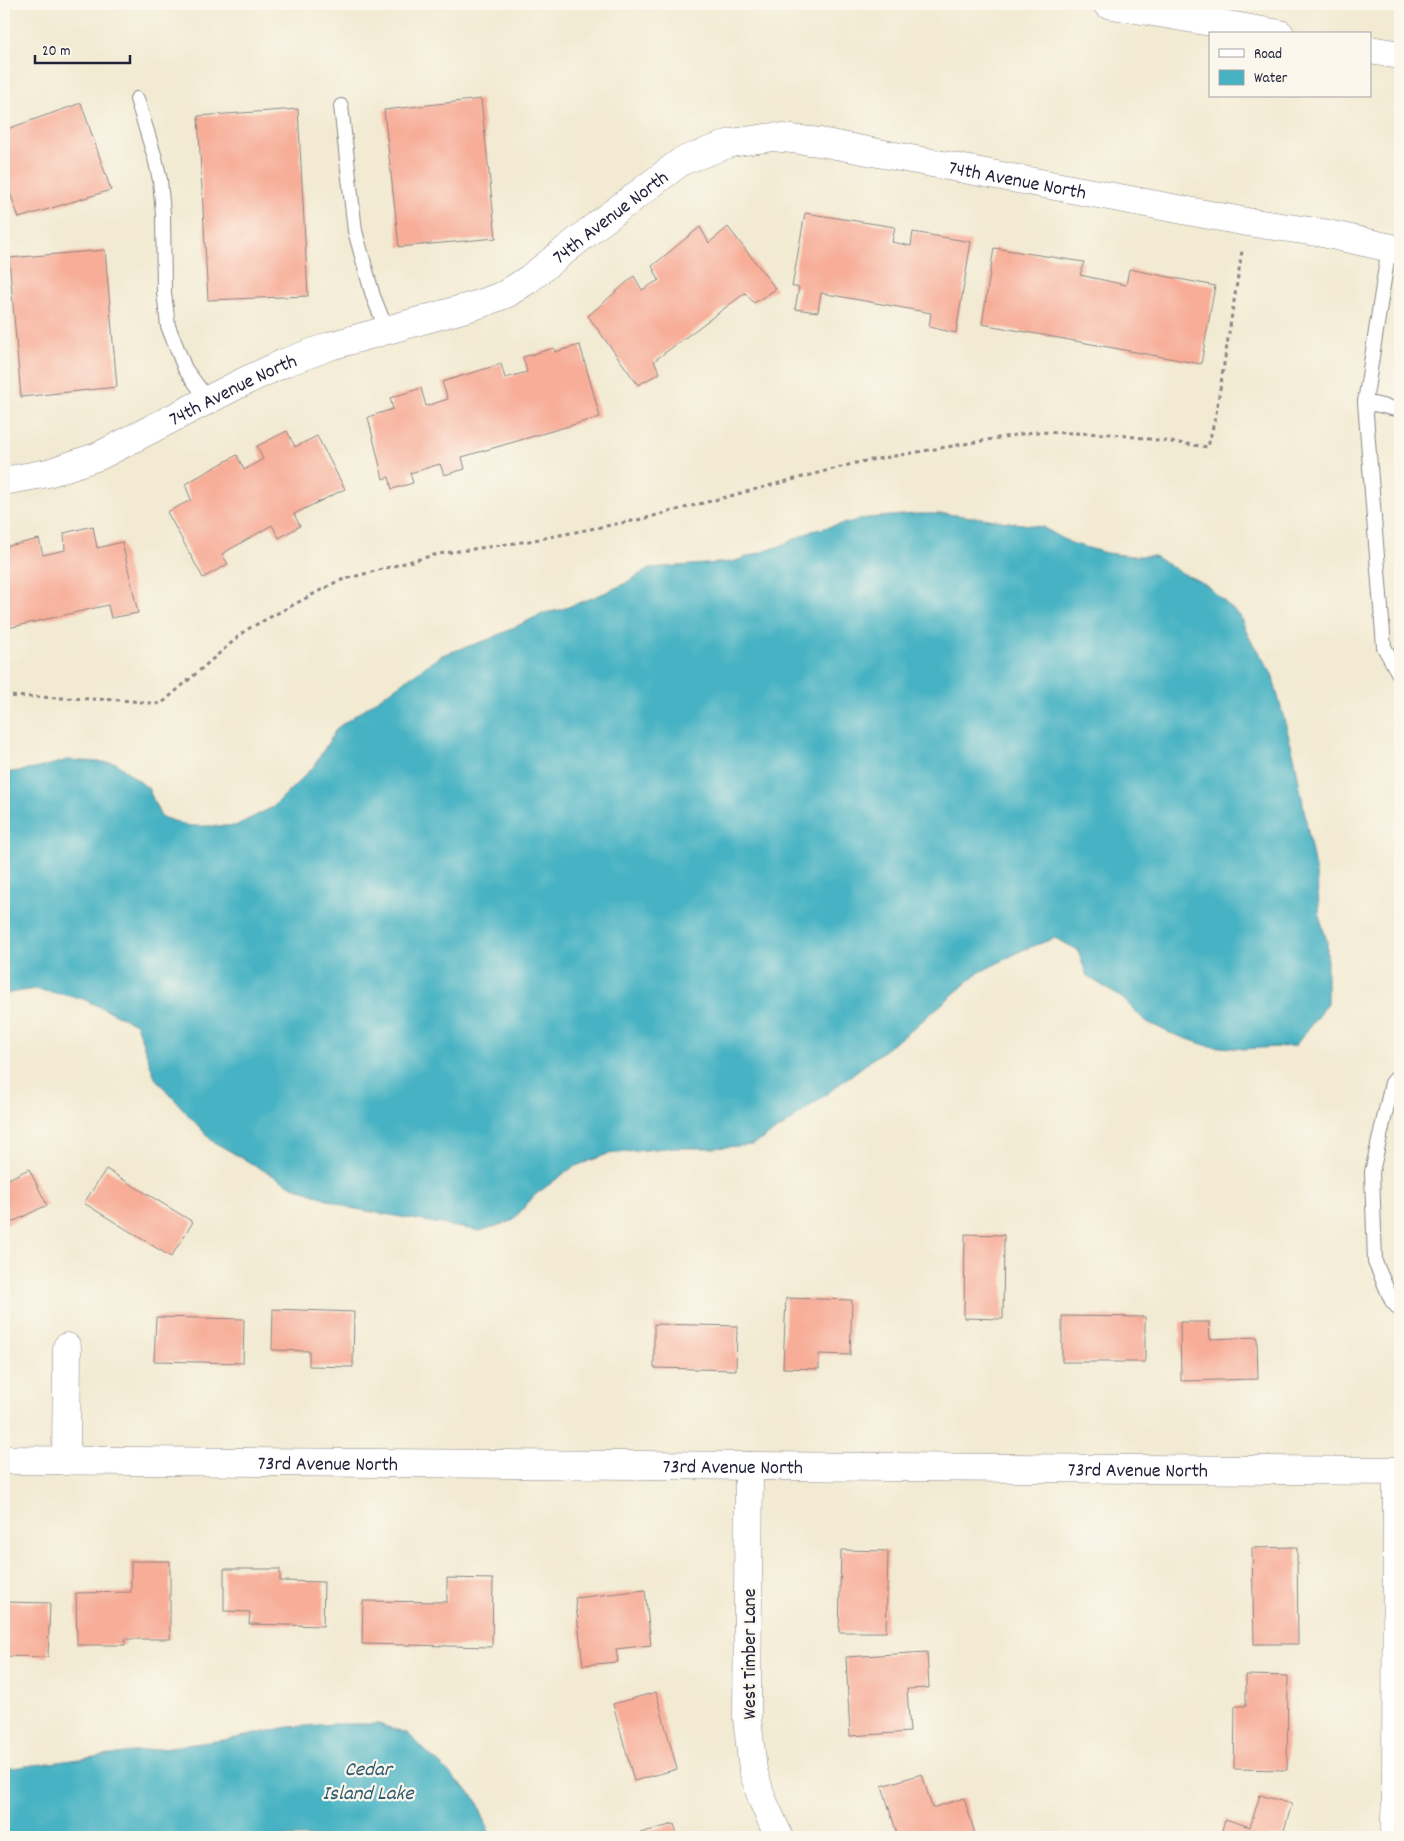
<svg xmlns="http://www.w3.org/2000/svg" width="1404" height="1841" font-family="Dekko,sans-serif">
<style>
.water{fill:#46b2c3;stroke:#346a7f}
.building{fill:#f7ad98}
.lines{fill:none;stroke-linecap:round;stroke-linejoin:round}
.service-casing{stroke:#8a8686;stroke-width:16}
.minor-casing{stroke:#8a8686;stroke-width:29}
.motorway-casing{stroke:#8a8686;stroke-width:29}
.path{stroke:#8a8686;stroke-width:3;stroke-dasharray:4 4;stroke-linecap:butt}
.service{stroke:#fff;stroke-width:14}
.minor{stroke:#fff;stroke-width:28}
.motorway{stroke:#fff;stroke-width:28}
.labels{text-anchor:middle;stroke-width:4.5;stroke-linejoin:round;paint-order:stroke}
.street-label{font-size:20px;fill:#22223b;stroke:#fbf7ec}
.water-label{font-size:21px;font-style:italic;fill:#305c71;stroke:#fbf7ec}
</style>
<rect width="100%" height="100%" fill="#fbf7ec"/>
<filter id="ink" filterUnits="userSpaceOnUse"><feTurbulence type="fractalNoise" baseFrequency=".02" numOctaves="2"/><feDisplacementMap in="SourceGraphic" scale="10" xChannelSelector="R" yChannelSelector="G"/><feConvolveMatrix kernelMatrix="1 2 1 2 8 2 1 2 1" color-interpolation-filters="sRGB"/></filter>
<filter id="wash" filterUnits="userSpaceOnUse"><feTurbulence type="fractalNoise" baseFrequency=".0096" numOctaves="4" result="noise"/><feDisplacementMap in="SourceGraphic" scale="20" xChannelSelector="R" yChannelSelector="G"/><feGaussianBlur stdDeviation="1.12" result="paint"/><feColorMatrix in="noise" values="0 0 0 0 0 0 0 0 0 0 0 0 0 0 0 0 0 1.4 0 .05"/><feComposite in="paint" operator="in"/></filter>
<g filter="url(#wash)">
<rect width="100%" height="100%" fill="#f2ead2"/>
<g class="water">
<polygon points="915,514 947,514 982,518 1042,527 1071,543 1106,553 1132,556 1154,556 1180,572 1205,584 1240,616 1250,639 1272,674 1295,760 1317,880 1320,919 1327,941 1327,1004 1295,1046 1244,1049 1208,1046 1170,1033 1145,1021 1122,998 1087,976 1078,950 1055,938 1023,950 978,973 915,1027 784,1126 752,1145 713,1148 665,1148 608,1154 573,1167 535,1195 512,1221 480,1231 350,1208 286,1183 212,1141 155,1078 136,1024 81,998 34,989 4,994 4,773 34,769 68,760 116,763 148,788 161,817 190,826 235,826 273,807 314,766 337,728 442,655 490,639 544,613 560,610 602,594 624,584 650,568 732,562 780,546 812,531 867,518"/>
<polygon points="334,1724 378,1724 407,1733 477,1800 491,1837 4,1837 4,1769 231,1739 289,1727"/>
</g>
<g id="blocks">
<g class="building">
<polygon points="481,99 496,238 399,247 384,110"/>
<polygon points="81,103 111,190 19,218 4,176 4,130"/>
<polygon points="298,109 308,296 208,300 198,116"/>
<polygon points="805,213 895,227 892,242 911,246 913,232 971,242 956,333 929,327 931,313 821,293 818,312 795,309 799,287 792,287"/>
<polygon points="700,227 709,243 728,227 776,289 754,303 745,293 654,361 660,373 638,385 588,316 634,276 642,290 659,280 652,266"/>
<polygon points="994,248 1084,262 1080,275 1126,285 1129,269 1215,286 1201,364 982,324"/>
<polygon points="105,250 117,387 21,397 9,258"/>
<polygon points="580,345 600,417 462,457 465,469 444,475 440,464 410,473 413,483 392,489 389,477 383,479 368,417 393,409 390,398 421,388 426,406 448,399 442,382 501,364 505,378 527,372 523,357 554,348 555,352"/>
<polygon points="287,431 295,447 317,436 345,489 294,514 300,526 279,538 272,525 222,554 228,564 203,578 167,512 191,500 185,484 237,455 244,470 263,459 257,446"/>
<polygon points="93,526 97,548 122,542 138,613 111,618 108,605 4,629 4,547 39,539 43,555 65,550 64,533"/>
<polygon points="29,1169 47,1205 4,1226 4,1181"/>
<polygon points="106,1169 193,1222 171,1257 84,1203"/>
<polygon points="965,1234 1004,1235 1003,1319 964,1318"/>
<polygon points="786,1298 852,1300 850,1355 819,1354 819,1369 783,1368"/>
<polygon points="273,1309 354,1312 353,1367 309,1366 309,1351 272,1350"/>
<polygon points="1062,1316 1145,1317 1145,1362 1062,1362"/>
<polygon points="156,1317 244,1319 243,1363 154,1361"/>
<polygon points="1180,1322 1209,1322 1210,1339 1257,1337 1258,1379 1181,1381"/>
<polygon points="654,1324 737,1326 736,1370 654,1368"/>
<polygon points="1297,1547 1298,1644 1254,1644 1252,1548"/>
<polygon points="841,1550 888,1551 886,1632 839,1632"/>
<polygon points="131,1561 170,1561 170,1639 125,1639 125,1645 77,1645 76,1593 131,1592"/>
<polygon points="224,1569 280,1569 280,1581 324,1582 323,1626 249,1624 250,1612 224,1611"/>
<polygon points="447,1578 493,1579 492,1647 362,1644 363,1601 447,1602"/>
<polygon points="645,1590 651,1645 616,1649 618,1662 583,1665 575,1598"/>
<polygon points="4,1602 50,1603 48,1657 4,1656"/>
<polygon points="927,1652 929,1688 907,1689 910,1732 850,1736 846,1657"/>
<polygon points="1246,1675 1288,1676 1287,1770 1234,1769 1235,1706 1246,1706"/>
<polygon points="656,1692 677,1769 634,1781 613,1704"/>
<polygon points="922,1774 932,1808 964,1798 976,1837 898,1837 882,1786"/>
<polygon points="1260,1795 1292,1804 1282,1837 1220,1837 1225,1819 1250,1827"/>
<polygon points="674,1824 678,1837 625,1837"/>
</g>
</g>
</g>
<g filter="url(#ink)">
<use href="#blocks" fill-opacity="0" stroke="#8a8686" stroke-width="1"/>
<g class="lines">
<defs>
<g id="service">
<polyline points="137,99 155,158 160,180 163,214 164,292 168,326 185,369 208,400"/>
<polyline points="341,106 355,231 373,296 387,331"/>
<polyline points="1389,247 1365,402 1400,410"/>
<polyline points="1365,402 1384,647 1400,676"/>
<polyline points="1400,1074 1392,1083 1372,1172 1375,1262 1392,1301 1400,1310"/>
</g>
<g id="minor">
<path id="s1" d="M4,481L48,473L99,456L241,383L284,363L330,346L480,304L506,294L529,279L597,225L682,161L731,143L773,137L820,142L1247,222L1323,233L1400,250"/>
<path id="s2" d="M4,1460L1400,1471"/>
<polyline points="66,1461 67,1347"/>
<polyline points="749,1466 747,1718 753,1770 762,1799 779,1837"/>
<polyline points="1394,1837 1396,1797 1397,1471"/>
</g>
<g id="motorway">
<polyline points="1107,4 1280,34"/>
<polyline points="1370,50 1400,55"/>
</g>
</defs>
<use href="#service" class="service-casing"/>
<use href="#minor" class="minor-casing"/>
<use href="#motorway" class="motorway-casing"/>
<polyline class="path" points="4,696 121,700 161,704 246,630 338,581 438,554 529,541 642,519 860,462 1033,432 1113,434 1208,447 1216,414 1242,251"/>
<use href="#service" class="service"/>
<use href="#minor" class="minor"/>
<use href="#motorway" class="motorway"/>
</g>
</g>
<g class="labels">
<g class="street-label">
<text dy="7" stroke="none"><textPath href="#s1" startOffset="1102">74th Avenue North</textPath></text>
<text dy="7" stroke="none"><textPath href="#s1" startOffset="668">74th Avenue North</textPath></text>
<text dy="7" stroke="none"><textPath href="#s1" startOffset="248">74th Avenue North</textPath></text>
<text dy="7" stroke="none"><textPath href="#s2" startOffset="324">73rd Avenue North</textPath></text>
<text dy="7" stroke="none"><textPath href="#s2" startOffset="729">73rd Avenue North</textPath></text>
<text dy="7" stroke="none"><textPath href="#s2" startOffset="1134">73rd Avenue North</textPath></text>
<text transform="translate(748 1654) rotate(-90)" y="7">West Timber Lane</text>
</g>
<g class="water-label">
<text x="368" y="1775">Cedar<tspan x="368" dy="24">Island Lake</tspan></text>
</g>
</g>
<rect width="1404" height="1841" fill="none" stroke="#fbf7ec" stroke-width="20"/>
<rect x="1209" y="32" width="162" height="65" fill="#fbf7ec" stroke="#a4a2a5"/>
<rect x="1219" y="49" width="25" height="8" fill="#ffffff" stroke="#a4a2a5"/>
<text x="1254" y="58" font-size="15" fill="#22223b">Road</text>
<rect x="1219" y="70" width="25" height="15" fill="#46b2c3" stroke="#a4a2a5"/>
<text x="1254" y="82" font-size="15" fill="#22223b">Water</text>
<path d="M35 55v8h95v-8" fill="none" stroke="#22223b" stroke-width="2.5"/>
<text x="42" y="55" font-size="15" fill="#22223b" stroke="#fbf7ec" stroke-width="4" paint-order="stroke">20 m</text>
</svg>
